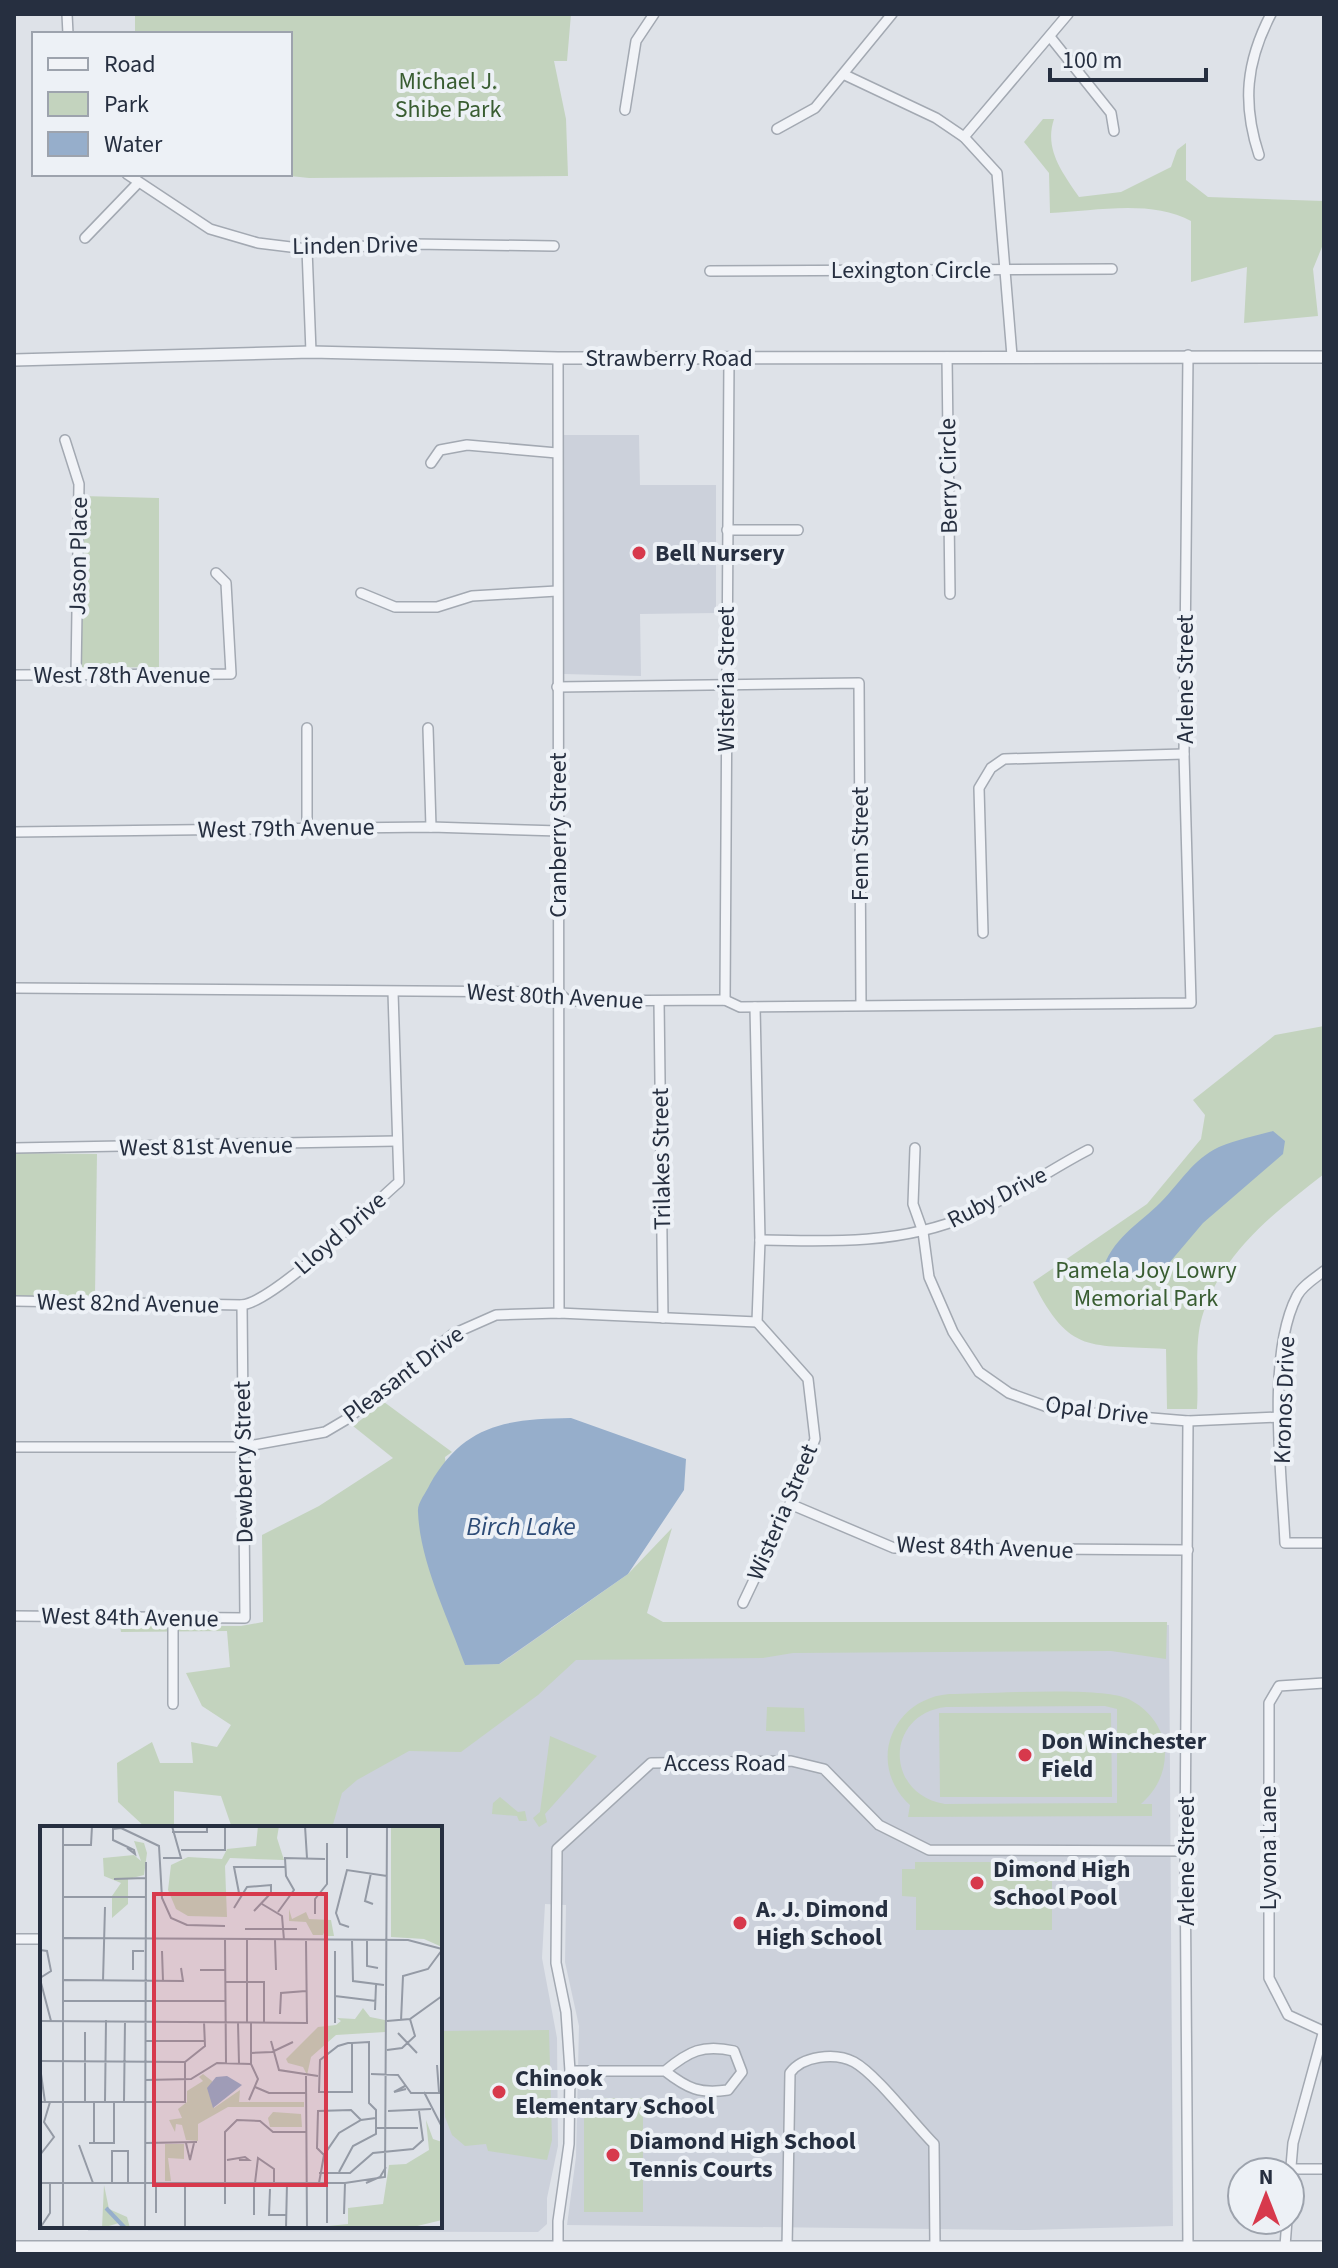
<svg xmlns="http://www.w3.org/2000/svg" width="1338" height="2268" font-family="'Source Sans 3',sans-serif">
<style>
.built{fill:#ccd1db}
.green{fill:#c3d3be;fill-rule:evenodd}
.water{fill:#96aecb}
.lines{fill:none;stroke-linecap:round;stroke-linejoin:round}
.minor-casing{stroke:#a3a9b2;stroke-width:12}
.tertiary-casing{stroke:#a3a9b2;stroke-width:14}
.minor{stroke:#f1f3f7;stroke-width:9}
.tertiary{stroke:#f1f3f7;stroke-width:11}
.poi-dot{fill:#d7394c;stroke:#edf1f6;stroke-width:3}
.labels{text-anchor:middle;stroke-width:8;stroke-linejoin:round;paint-order:stroke}
.park-label{font-size:24px;fill:#395d32;stroke:#edf1f6}
.street-label{font-size:24px;fill:#262f40;stroke:#edf1f6}
.poi-label{font-size:24px;font-weight:bold;fill:#262f40;stroke:#edf1f6;text-anchor:start}
.water-label{font-size:26px;font-style:italic;fill:#2d4c77;stroke:#edf1f6}
.inset-river{fill:none;stroke:#96aecb;stroke-width:4}
.inset-road{fill:none;stroke:#949aa5;stroke-width:2}
.view{fill:#d7394c;fill-opacity:0.15;stroke:#d7394c;stroke-width:4}
.inset-edge{fill:none;stroke:#262f40;stroke-width:4}
</style>
<rect width="100%" height="100%" fill="#dee2e8"/>
<g class="built">
<polygon points="563,435 639,435 640,485 716,485 716,613 640,614 641,676 564,674"/>
<polygon points="1169,1625 1173,2226 1027,2230 567,2225 576,2157 579,2026 565,1962 566,1905 545,1904 542,1958 557,2038 558,2146 547,2198 547,2224 538,2232 88,2231 88,2226 440,2226 440,1828 274,1828 465,1665 551,1628"/>
</g>
<g class="green">
<polygon points="135,14 571,14 567,61 554,61 566,119 568,176 309,178 271,174 290,174 290,34 135,34"/>
<path d="M1043,119H1054C1044,149 1062,172 1079,197L1121,192L1171,167L1177,150L1186,143V180L1208,197L1324,201V242L1313,269L1318,316L1244,323L1247,267L1191,282V221C1151,199 1094,211 1050,213L1049,173L1024,142Z"/>
<polygon points="82,496 159,498 159,667 80,668"/>
<path d="M1324,1026V1174C1273,1214 1222,1252 1202,1317C1194,1344 1199,1380 1197,1409H1167L1166,1349C1090,1344 1070,1356 1033,1282L1147,1204L1201,1139L1205,1115L1193,1100L1275,1035Z"/>
<polygon points="14,1153 97,1154 95,1296 14,1296"/>
<polygon points="384,1402 452,1452 445,1457 465,1665 500,1664 628,1574 672,1528 647,1613 663,1622 1167,1622 1166,1659 1111,1651 793,1653 763,1658 576,1660 538,1695 461,1752 409,1751 357,1780 342,1793 332,1828 232,1828 221,1796 174,1791 174,1828 146,1828 118,1802 117,1763 152,1742 160,1763 193,1763 191,1742 217,1747 231,1725 202,1706 186,1673 230,1667 227,1631 121,1632 120,1626 241,1626 263,1622 262,1535 319,1506 393,1458 353,1426"/>
<path d="M949,1694C987,1694 1096,1686 1126,1698C1145,1706 1160,1723 1164,1743C1168,1767 1159,1788 1141,1804H1152V1816L908,1817L910,1805C866,1765 891,1699 949,1694ZM1105,1706L1117,1709V1803L945,1804C884,1794 885,1714 946,1707Z"/>
<polygon points="767,1707 804,1708 805,1732 766,1731"/>
<polygon points="1111,1713 1112,1797 940,1797 939,1713"/>
<polygon points="550,1736 597,1756 545,1814 547,1822 539,1827 533,1818 540,1812"/>
<polygon points="500,1797 518,1812 525,1811 527,1821 519,1821 517,1816 492,1814 493,1803"/>
<polygon points="915,1862 1052,1862 1052,1930 916,1930 916,1897 902,1896 902,1869 915,1869"/>
<polygon points="549,2030 552,2140 547,2160 488,2151 486,2144 465,2146 452,2135 445,2117 440,2031"/>
<rect x="584" y="2098" width="59" height="114"/>
</g>
<g class="water">
<path d="M1273,1131L1285,1141L1283,1154L1203,1223L1159,1275L1112,1281L1102,1272C1111,1239 1138,1225 1161,1202C1181,1182 1192,1160 1219,1147C1236,1140 1255,1136 1273,1131Z"/>
<path d="M571,1418L686,1459L684,1490L628,1574L499,1664L465,1665C448,1617 420,1563 418,1512C417,1503 426,1493 430,1484C464,1424 507,1419 571,1418Z"/>
</g>
<g class="lines">
<defs>
<g id="minor">
<polyline points="67,14 68,34"/>
<polyline points="1051,38 1111,113 1114,131"/>
<polyline points="845,75 936,118 964,137 997,173 1012,356"/>
<polyline points="625,110 636,41 654,14"/>
<polyline points="777,129 815,108 892,14"/>
<polyline points="964,137 1068,14"/>
<path d="M1259,155C1242,103 1246,62 1271,14"/>
<polyline points="127,174 210,229 258,243 307,249 413,244 554,246"/>
<polyline points="85,238 137,184"/>
<polyline points="307,249 311,352"/>
<polyline points="710,271 1112,269"/>
<polyline points="947,357 950,594"/>
<polyline points="558,358 559,1313"/>
<polyline points="65,440 79,484 76,675"/>
<polyline points="431,463 440,450 467,445 557,453"/>
<polyline points="727,530 798,530"/>
<polyline points="361,593 395,607 437,607 472,596 557,591"/>
<polyline points="14,675 231,674 226,583 216,573"/>
<polyline points="557,687 859,683 861,1005"/>
<polyline points="428,728 431,827"/>
<polyline points="307,828 307,728"/>
<polyline points="14,832 431,827 559,831"/>
<polyline points="983,933 979,788 991,768 1004,759 1184,754"/>
<polyline points="14,988 558,992 568,1001 725,1000 740,1007 1191,1003 1184,754 1188,355"/>
<polyline points="725,1000 729,358"/>
<polyline points="659,1001 663,1318"/>
<polyline points="14,1148 397,1141"/>
<polyline points="915,1148 913,1204 923,1232 929,1277 953,1332 979,1372 1009,1393 1056,1410 1188,1421 1280,1417"/>
<path d="M760,1240C831,1242 904,1244 970,1215C1011,1198 1049,1170 1088,1150"/>
<path d="M1324,1271C1315,1278 1302,1286 1297,1296C1266,1355 1282,1476 1285,1543H1324"/>
<path d="M14,1301L242,1305C275,1301 369,1208 399,1182L393,992"/>
<polyline points="14,1447 243,1447 325,1432 347,1419 453,1334 496,1315 559,1313 757,1322"/>
<polyline points="790,1504 894,1548 1188,1550"/>
<polyline points="743,1603 790,1504 815,1439 808,1379 757,1322 760,1240 755,1007"/>
<polyline points="14,1616 245,1618 242,1305"/>
<polyline points="173,1618 173,1704"/>
<polyline points="14,1939 42,1939"/>
<polyline points="1323,2031 1288,2015 1269,1978 1269,1703 1279,1686 1324,1683"/>
<path d="M570,2071H665C689,2051 703,2044 734,2051L742,2072L728,2090C700,2094 688,2089 665,2071"/>
<polyline points="1291,2169 1324,2169"/>
<polyline points="1290,2178 1293,2143 1324,2030"/>
<polyline points="1285,2246 1287,2220"/>
<path d="M787,2248L790,2073C802,2056 835,2052 854,2062C876,2074 914,2124 934,2144L935,2248"/>
<polyline points="1188,2248 1185,1851 1188,1421"/>
<polyline points="558,2254 558,2221 569,2144 570,2071 566,2012 556,1963 557,1849 651,1763 791,1761 824,1769 879,1825 929,1850 1185,1851"/>
</g>
<g id="tertiary">
<polyline points="14,360 311,352 558,358 1324,357"/>
<polyline points="14,2247 1324,2247"/>
</g>
</defs>
<use href="#minor" class="minor-casing"/>
<use href="#tertiary" class="tertiary-casing"/>
<use href="#minor" class="minor"/>
<use href="#tertiary" class="tertiary"/>
</g>
<g class="poi-dot">
<circle cx="639" cy="553" r="8"/>
<circle cx="1025" cy="1755" r="8"/>
<circle cx="977" cy="1883" r="8"/>
<circle cx="740" cy="1923" r="8"/>
<circle cx="499" cy="2092" r="8"/>
<circle cx="613" cy="2155" r="8"/>
</g>
<g class="labels">
<g class="park-label">
<text x="448" y="89">Michael J.<tspan x="448" dy="28">Shibe Park</tspan></text>
<text x="1146" y="1278">Pamela Joy Lowry<tspan x="1146" dy="28">Memorial Park</tspan></text>
</g>
<g class="street-label">
<text transform="translate(355 245) rotate(-1)" y="8">Linden Drive</text>
<text x="911" y="278">Lexington Circle</text>
<text x="669" y="366">Strawberry Road</text>
<text transform="translate(948 476) rotate(-91)" y="8">Berry Circle</text>
<text transform="translate(78 556) rotate(-89)" y="8">Jason Place</text>
<text x="122" y="683">West 78th Avenue</text>
<text transform="translate(726 679) rotate(-90)" y="8">Wisteria Street</text>
<text transform="translate(1185 679) rotate(-90)" y="8">Arlene Street</text>
<text transform="translate(286 828) rotate(-1)" y="8">West 79th Avenue</text>
<text transform="translate(558 835) rotate(-90)" y="8">Cranberry Street</text>
<text transform="translate(860 844) rotate(-90)" y="8">Fenn Street</text>
<text transform="translate(555 996) rotate(3)" y="8">West 80th Avenue</text>
<text transform="translate(206 1146) rotate(-1)" y="8">West 81st Avenue</text>
<text transform="translate(661 1159) rotate(-91)" y="8">Trilakes Street</text>
<text transform="translate(997 1197) rotate(-27)" y="8">Ruby Drive</text>
<text transform="translate(340 1233) rotate(-41)" y="8">Lloyd Drive</text>
<text transform="translate(128 1303) rotate(1)" y="8">West 82nd Avenue</text>
<text transform="translate(403 1374) rotate(-37)" y="8">Pleasant Drive</text>
<text transform="translate(1284 1400) rotate(-88)" y="8">Kronos Drive</text>
<text transform="translate(1097 1410) rotate(7)" y="8">Opal Drive</text>
<text transform="translate(243 1462) rotate(-91)" y="8">Dewberry Street</text>
<text transform="translate(782 1512) rotate(-67)" y="8">Wisteria Street</text>
<text transform="translate(985 1547) rotate(2)" y="8">West 84th Avenue</text>
<text transform="translate(130 1617) rotate(1)" y="8">West 84th Avenue</text>
<text x="725" y="1771">Access Road</text>
<text transform="translate(1268 1848) rotate(-90)" y="8">Lyvona Lane</text>
<text transform="translate(1186 1861) rotate(-90)" y="8">Arlene Street</text>
</g>
<g class="poi-label">
<text x="655" y="561">Bell Nursery</text>
<text x="1041" y="1749">Don Winchester<tspan x="1041" dy="28">Field</tspan></text>
<text x="993" y="1877">Dimond High<tspan x="993" dy="28">School Pool</tspan></text>
<text x="756" y="1917">A. J. Dimond<tspan x="756" dy="28">High School</tspan></text>
<text x="515" y="2086">Chinook<tspan x="515" dy="28">Elementary School</tspan></text>
<text x="629" y="2149">Diamond High School<tspan x="629" dy="28">Tennis Courts</tspan></text>
</g>
<g class="water-label">
<text x="521" y="1535">Birch Lake</text>
</g>
</g>
<g transform="translate(40 1826)">
<rect width="402" height="402" fill="#dee2e8"/>
<path d="M218,0H239L237,12L244,34L190,32L185,40L187,91L148,90L136,83L128,64L131,39L148,31L182,33L187,23L216,20ZM351,0H402V121L384,113L351,111ZM94,15L104,17L107,27L104,49L88,53V78L72,92V70L81,57L64,50L63,32L94,29L101,35ZM249,83L252,93L266,86L269,93L291,94L294,110H288L287,99L283,109H273L266,96L249,95ZM323,182L330,191L345,194V206L296,209L271,231L267,249L263,241L248,237L246,233L278,201L296,199L301,195L297,192L315,193ZM163,248L172,255L174,282L200,264L199,276H264V281H188L158,298V315L146,314L142,299L136,298L135,306L129,294L142,292L138,283L147,276V265L163,255L159,251ZM233,286L261,288L262,301H230L228,292ZM386,294L393,313L402,316V394L369,402H268L308,398V382L343,378L349,339L366,338L389,324ZM125,318H144V333L128,332L131,355H125ZM64,359L69,383L87,391L90,402L79,397L62,402Z" fill="#c3d3be"/>
<path d="M187,250L202,259L173,282L167,262L176,251Z" fill="#96aecb"/>
<path class="inset-river" d="M66,382L85,402"/>
<path class="inset-road" d="M23,0V402M265,0L267,32M307,0V32M81,2L119,20L122,72L131,92L147,99L185,100M81,2L73,3V14L94,24L95,28L87,22M132,6H167V0M24,19H51L52,0M141,24H185V0M123,32H141L132,0M331,47L325,75L333,78M74,53L105,52M199,67L194,41H245M24,71H105M222,78L242,90L244,114M194,82L207,61L231,59V67L214,85M238,86L254,64L246,50L245,32L285,33M275,88V73L287,58V17M309,101L300,98L296,87L307,44L347,50M205,103H257M24,112L368,114L402,123M185,114L186,237M235,114L236,144M312,114L313,155L344,159M327,114V140L338,142M0,124L7,125L11,145L0,152M122,125L123,155M93,144V125H104M160,144H185M0,153L11,195M24,154L143,155L141,142M63,155L65,81M185,156H224V197M295,170L336,175M24,175H185M335,184L336,159M240,188L241,167L266,165M0,195L267,197L266,115M347,195L370,193L402,170M361,195L363,150L388,143L402,124M207,196V114M198,197L199,237M295,197V125M358,207L377,227M105,215H165M231,215L239,244L278,250M347,224L362,222L375,210L370,193M211,227L232,226L253,216M0,235L145,236M145,236L165,220L164,196M397,239L399,266M0,241L5,276M331,248L358,249L371,267H402M266,250L267,402M105,254L151,253L177,237L211,238M365,260L354,266L366,263M215,261L229,267H266M384,266L402,301M209,274L218,253L211,238V197M0,276H145V236M45,276V206M65,276L66,194M84,276L85,195M348,285L391,283M337,302H378M49,317H74V276M54,317V276M105,317L157,316M146,317L150,334L154,317M39,319L53,357M0,329L14,311L4,296L10,276M284,329L277,322L278,285L311,284L321,294M187,334L205,331L209,334H199M299,346L313,320L336,308V284L329,277V216L312,217H308L298,220L280,234L279,266H312V217M279,347H310L333,327L373,323L383,314L379,285M72,356V325H88V357M0,357H305L345,351L347,0M145,357V402M215,357L218,332L234,343V357M279,357L284,329L299,307L321,294L336,292M326,357L340,351L346,341M230,363L229,389H246M185,378V306L197,294L220,295L233,306H266M116,387V357M304,388L305,357M214,389V357M287,397V357M0,402L10,387V357M105,402L106,36M246,402L247,357"/>
<path class="view" d="M114,68H286V359H114Z"/>
<rect width="402" height="402" class="inset-edge"/>
</g>
<rect width="1338" height="2268" fill="none" stroke="#262f40" stroke-width="32"/>
<rect x="32" y="32" width="260" height="144" fill="#edf1f6" stroke="#9da3ad" stroke-width="2"/>
<rect x="48" y="58" width="40" height="12" fill="#f1f3f7" stroke="#9da3ad" stroke-width="2"/>
<text x="104" y="72" font-size="24" fill="#262f40">Road</text>
<rect x="48" y="92" width="40" height="24" fill="#c3d3be" stroke="#9da3ad" stroke-width="2"/>
<text x="104" y="112" font-size="24" fill="#262f40">Park</text>
<rect x="48" y="132" width="40" height="24" fill="#96aecb" stroke="#9da3ad" stroke-width="2"/>
<text x="104" y="152" font-size="24" fill="#262f40">Water</text>
<g transform="translate(1266 2196)"><circle r="38" fill="#edf1f6" stroke="#9da3ad" stroke-width="2"/>
<path d="M0-6L14 30L0 20L-14 30Z" fill="#d7394c"/>
<text y="-12" font-size="22" font-weight="bold" text-anchor="middle" fill="#262f40">N</text>
</g>
<path d="M1050 68v12h156v-12" fill="none" stroke="#262f40" stroke-width="4"/>
<text x="1062" y="68" font-size="24" fill="#262f40" stroke="#edf1f6" stroke-width="6" paint-order="stroke">100 m</text>
</svg>
